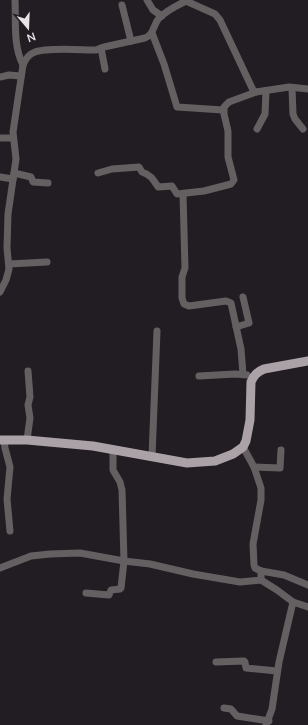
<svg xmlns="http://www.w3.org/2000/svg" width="308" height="725" font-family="Lato,sans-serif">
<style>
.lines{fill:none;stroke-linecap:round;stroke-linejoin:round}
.minor{stroke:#646062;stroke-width:7}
.major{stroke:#aaa2a6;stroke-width:9}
</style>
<rect width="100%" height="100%" fill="#221d23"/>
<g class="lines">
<g class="minor">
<path d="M15,0C16,21 13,46 23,65"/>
<polyline points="147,0 153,10 162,16"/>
<polyline points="187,0 186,1 215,14 220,20 253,90 256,92 289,87 308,89"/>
<polyline points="122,5 131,41"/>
<polyline points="152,33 164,64 177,107 223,110"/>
<polyline points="101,48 105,69"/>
<polyline points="0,77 9,75 21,76"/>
<polyline points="292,88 293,114 295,119 303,129"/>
<polyline points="257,129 265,114 266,91"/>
<polyline points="0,138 13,138"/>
<polyline points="14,173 31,177 33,182 48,183"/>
<path d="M98,173L112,169L139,167L142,172C151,175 153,179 158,187L172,186L177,194L204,191L231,184L234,180L228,157V131L224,114V107L229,102L256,92"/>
<polyline points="0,177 13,179"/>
<polyline points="183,194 185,268 182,277 182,298 184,304 189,306 226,301 231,303 241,349 243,374"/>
<polyline points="9,264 47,262"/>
<path d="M0,292L6,280L9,269L7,248L8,214L16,159L13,132L23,65C25,60 29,54 35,52C47,47 82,50 96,50L104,47L145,38C154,35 153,25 159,18C167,10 176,6 186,1"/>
<polyline points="236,327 249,323 243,297"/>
<polyline points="199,376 235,374 247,375"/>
<polyline points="4,440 5,448 10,467 7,499 10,531"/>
<polyline points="27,440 30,418 28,405 30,397 28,371"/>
<polyline points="243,447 254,467 261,488 261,500 253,544 254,565 255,568 261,571 261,580"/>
<polyline points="152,456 157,331"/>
<polyline points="254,467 280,468 281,450"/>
<polyline points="0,568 31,556 50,554 80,553 124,561 150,564 193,574 240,582 261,580 277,590 293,602 279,662 272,709 266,725"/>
<polyline points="261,571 284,575 308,585"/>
<polyline points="86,593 109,595 111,590 120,589 121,588 124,561 122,490 120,482 113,470 113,449"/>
<polyline points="293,602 308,607"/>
<polyline points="216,662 244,661 245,662 246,668 277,671"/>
<polyline points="224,708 231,709 237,716 269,721"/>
</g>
<path class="major" d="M0,440H27L93,446L187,463L215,461L233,454L243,447L246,441L250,420L251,382C254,375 257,372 264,369L308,361"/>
</g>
<g transform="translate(28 28) rotate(161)" stroke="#221d23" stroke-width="3" paint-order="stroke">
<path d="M0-3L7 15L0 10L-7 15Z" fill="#e6e3e6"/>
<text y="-6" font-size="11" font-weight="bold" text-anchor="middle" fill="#e6e3e6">N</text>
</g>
</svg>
